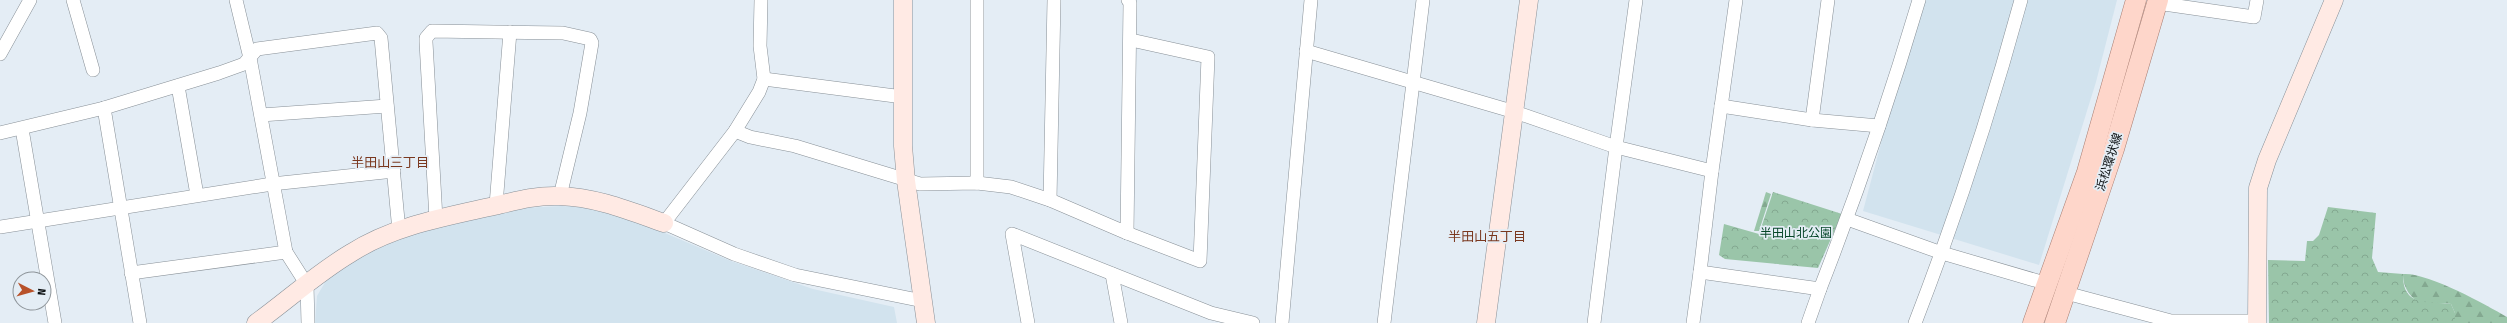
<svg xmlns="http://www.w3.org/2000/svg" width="2507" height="323" font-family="'Fira Sans Condensed','Noto Sans JP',sans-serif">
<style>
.built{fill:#d2e3ee}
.forest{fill:url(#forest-firs)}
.park{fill:url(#park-crowns)}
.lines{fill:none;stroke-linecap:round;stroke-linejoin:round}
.street-casing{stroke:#889097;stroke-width:14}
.secondary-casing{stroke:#889097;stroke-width:19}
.primary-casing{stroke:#a97e72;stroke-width:21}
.street{stroke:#fff;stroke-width:13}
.secondary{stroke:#ffeae4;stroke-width:18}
.primary{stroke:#fed6ca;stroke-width:20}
.labels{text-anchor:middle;stroke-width:3.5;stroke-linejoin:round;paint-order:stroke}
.street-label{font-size:12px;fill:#0a0e10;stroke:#e4edf5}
.park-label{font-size:12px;fill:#054528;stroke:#e4edf5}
.neighbourhood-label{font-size:13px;fill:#7a381f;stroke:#e4edf5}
</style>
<defs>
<pattern id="forest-firs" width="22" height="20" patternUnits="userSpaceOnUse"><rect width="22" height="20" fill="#9ac5a9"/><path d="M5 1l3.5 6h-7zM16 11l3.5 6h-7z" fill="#83a890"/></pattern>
<pattern id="park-crowns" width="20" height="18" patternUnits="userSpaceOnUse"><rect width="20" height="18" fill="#9ac5a9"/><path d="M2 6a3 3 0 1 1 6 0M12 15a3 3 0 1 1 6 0" fill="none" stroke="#83a890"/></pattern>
</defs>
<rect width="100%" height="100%" fill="#e4edf5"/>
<g class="built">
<polygon points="1919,0 2117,0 2096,82 2039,265 1863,211"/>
<polygon points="562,206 606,208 731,261 813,289 894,307 897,323 315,323 317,296 327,279 377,247 401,237 505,209"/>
</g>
<g class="forest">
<polygon points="1766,192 1771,194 1759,231 1754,231"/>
<path d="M2403,274C2427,272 2485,304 2507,317V323H2455V313L2451,304C2443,302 2435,305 2426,304C2411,301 2403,288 2403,274Z"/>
</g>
<g class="park">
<polygon points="1773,192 1842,214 1818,268 1725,259 1719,255 1724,224 1759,234"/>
<path d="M2328,207L2376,213L2372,258L2378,272L2403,274C2402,308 2430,301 2451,304L2455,313V323H2269L2268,260L2305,261L2307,241H2313L2319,235Z"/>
</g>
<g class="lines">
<defs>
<g id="street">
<polyline points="73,0 93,70"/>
<polyline points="236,0 250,58 286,252 307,285 308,323"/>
<polyline points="761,0 760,46 764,79 759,92 735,131 664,223 734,254 795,275 923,301"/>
<polyline points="1636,0 1616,147 1712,171 1736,0"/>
<polyline points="2157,3 2254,17 2257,0"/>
<polyline points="1306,51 1515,112 1616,147 1594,323"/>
<polyline points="0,54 30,0"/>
<polyline points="764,79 903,97"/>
<polyline points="178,86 197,195"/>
<polyline points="1721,106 1812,120 1879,126"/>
<polyline points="104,108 140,323"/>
<polyline points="261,115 387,106"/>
<polyline points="1812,120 1828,0"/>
<polyline points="22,129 55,323"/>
<polyline points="735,131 750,137 795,146 920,184 977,183 1011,187 1050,200 1127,233 1130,3 1128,0"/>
<polyline points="0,133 104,108 219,73 244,64 257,49 377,33 381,38 399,231"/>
<path d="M1712,171L1700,272L1820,289C1857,194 1890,98 1919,0"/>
<polyline points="977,183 977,0"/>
<polyline points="1050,200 1054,0"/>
<polyline points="496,205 510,32"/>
<polyline points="436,219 426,42 426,38 432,31 563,33 590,39 592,43 580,113 560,196"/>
<polyline points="1847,219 1942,253 2048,284"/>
<polyline points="0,227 272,184 394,171"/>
<polyline points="1127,233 1200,261 1208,57 1131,40"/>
<polyline points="131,273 286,252"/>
<polyline points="1112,274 1121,323"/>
<polyline points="2066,293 2171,321 2257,321"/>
<polyline points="1028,323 1012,234 1211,313 1253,323"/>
<polyline points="1282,323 1311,0"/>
<polyline points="1384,323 1423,0"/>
<polyline points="1693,323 1700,272"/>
<polyline points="1808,323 1820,289"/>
<path d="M1915,323C1956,217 1991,110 2021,0"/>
</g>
<g id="secondary">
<polyline points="903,0 903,146 906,181 926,323"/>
<path d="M256,323C288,300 317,273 351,253C393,226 445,217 494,206C515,201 537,195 559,196C596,197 630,211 664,223"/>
<polyline points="1486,323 1529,0"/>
<polyline points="2257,323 2258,188 2267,160 2334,0"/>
</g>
<g id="primary">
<polyline points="2033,323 2087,172 2136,0"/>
<polyline points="2055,323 2114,149 2158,0"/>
</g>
</defs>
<use href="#street" class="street-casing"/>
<use href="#secondary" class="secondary-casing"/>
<use href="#primary" class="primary-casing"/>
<use href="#street" class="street"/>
<use href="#secondary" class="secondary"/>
<use href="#primary" class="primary"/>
</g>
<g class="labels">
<g class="street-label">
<text transform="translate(2109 162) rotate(-72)" y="4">浜松環状線</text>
</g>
<g class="park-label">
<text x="1796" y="237">半田山北公園</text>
</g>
<g class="neighbourhood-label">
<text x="390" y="167">半田山三丁目</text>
<text x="1487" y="241">半田山五丁目</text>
</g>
</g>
<g transform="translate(32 291) rotate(96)"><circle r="19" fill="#e4edf5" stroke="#8d9499"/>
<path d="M0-3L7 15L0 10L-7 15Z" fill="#b85129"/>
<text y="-6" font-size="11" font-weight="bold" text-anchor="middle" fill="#0a0e10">N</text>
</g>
</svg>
